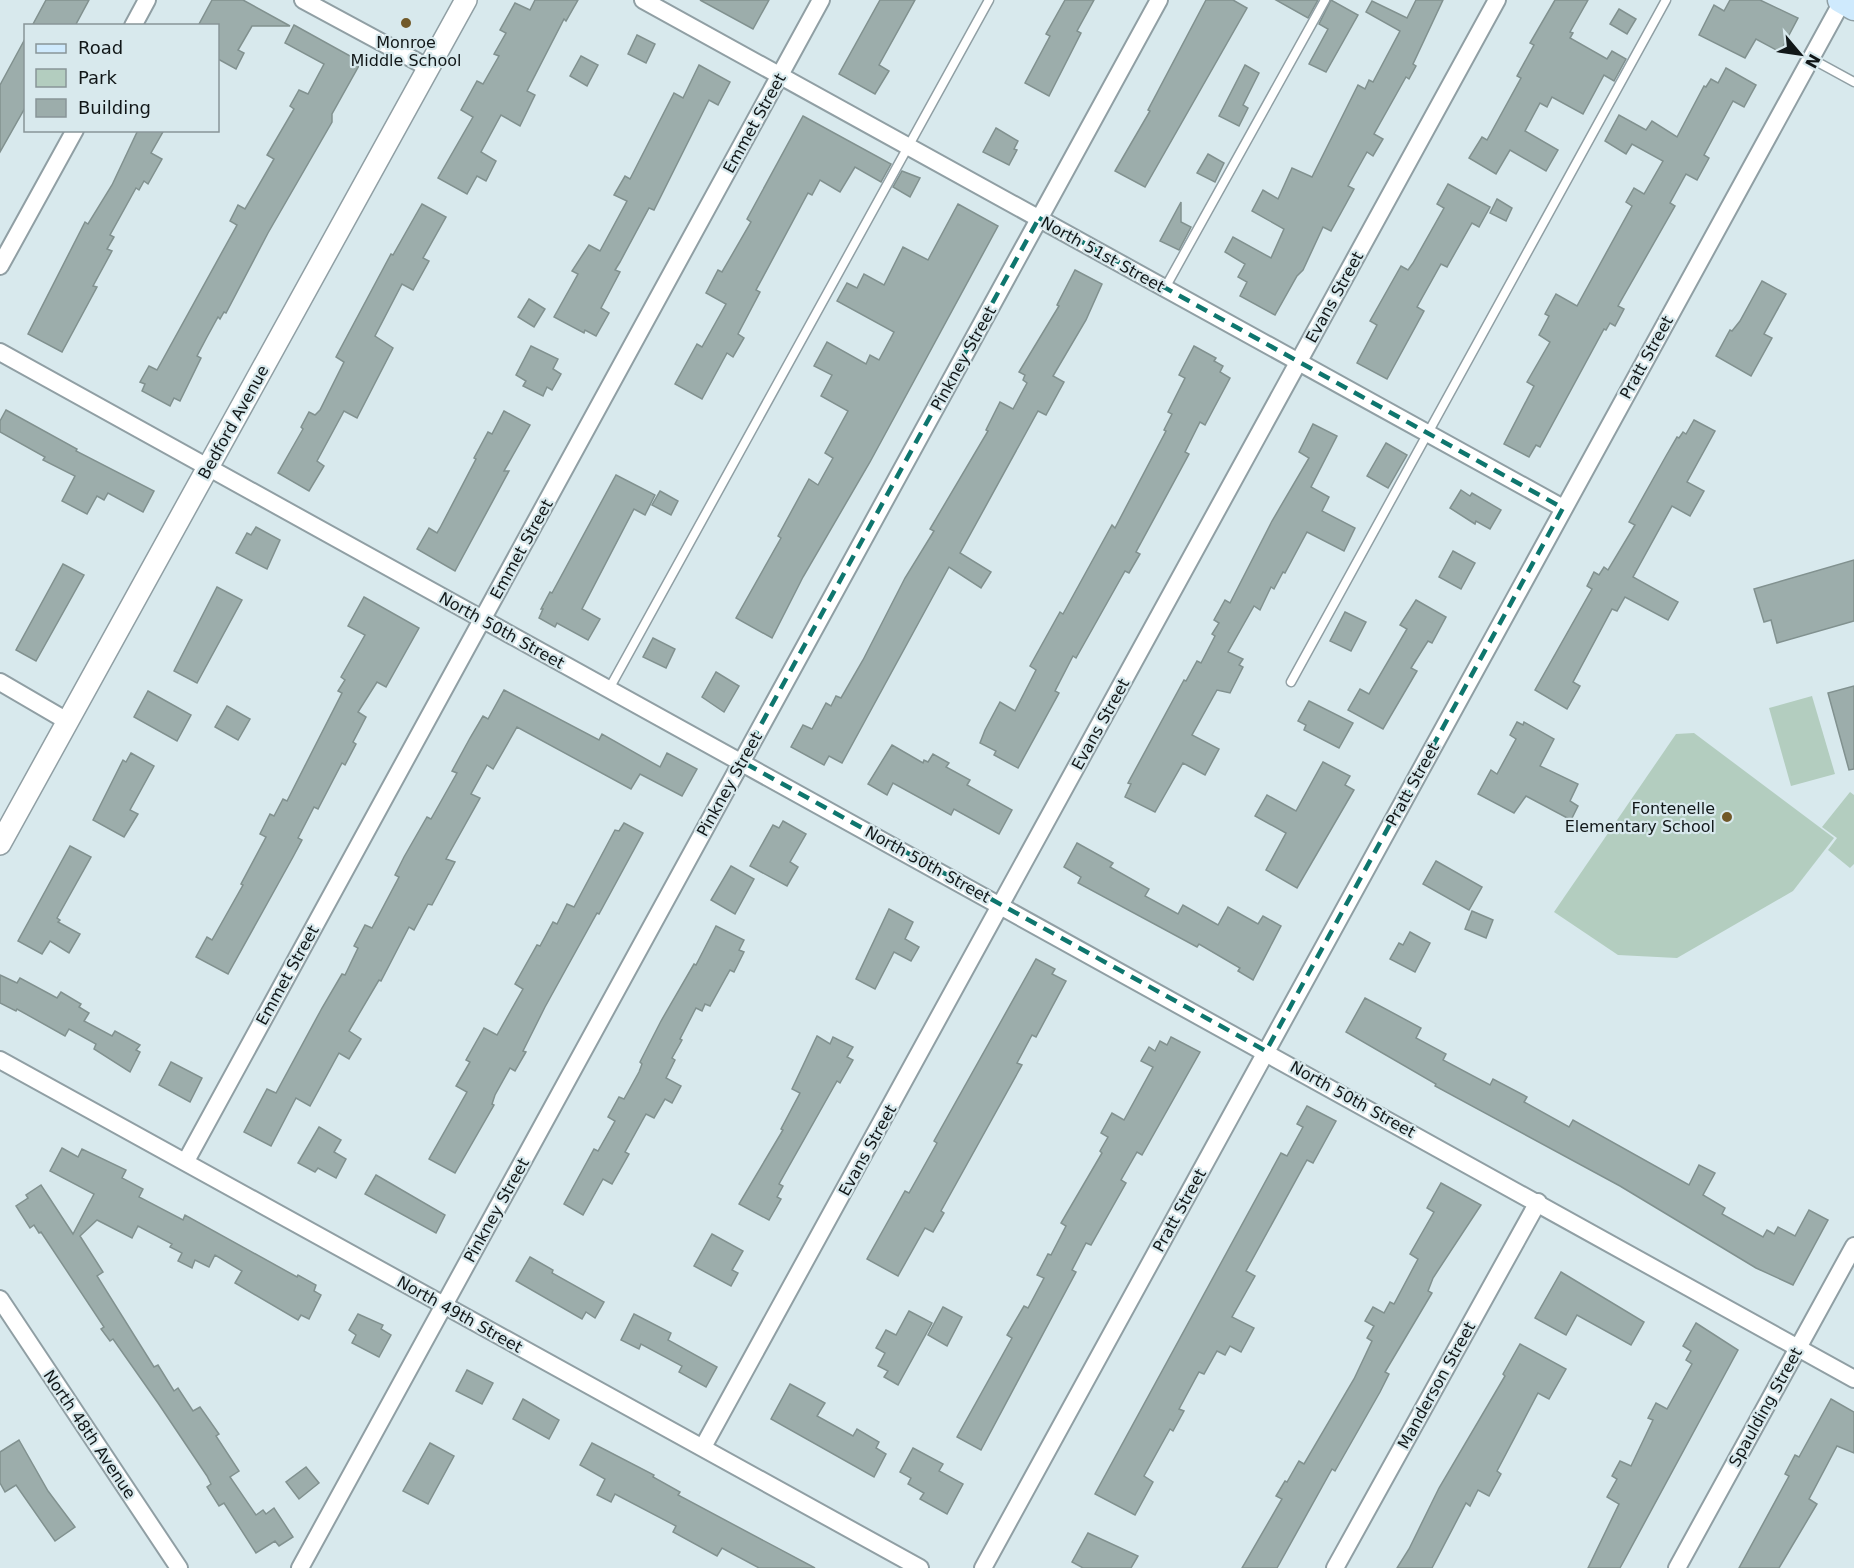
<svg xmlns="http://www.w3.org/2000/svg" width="1854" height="1568" font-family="'DejaVu Sans',sans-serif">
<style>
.green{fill:#b3cdbf}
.building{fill:#9cadab;stroke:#81918f;stroke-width:1.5}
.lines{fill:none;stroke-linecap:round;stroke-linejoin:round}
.service-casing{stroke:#909fa4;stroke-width:11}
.minor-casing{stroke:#909fa4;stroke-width:20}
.tertiary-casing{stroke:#909fa4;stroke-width:24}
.secondary-casing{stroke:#909fa4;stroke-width:27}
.service{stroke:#fff;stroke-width:8}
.minor{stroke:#fff;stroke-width:16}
.tertiary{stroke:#fff;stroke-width:21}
.secondary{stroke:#cfeafd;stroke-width:24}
.marked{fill:none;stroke:#0f766e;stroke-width:4.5;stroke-dasharray:12 8;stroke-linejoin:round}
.poi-dot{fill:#715929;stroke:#d8e9ed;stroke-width:2}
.labels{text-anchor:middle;stroke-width:4.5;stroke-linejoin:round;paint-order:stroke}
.poi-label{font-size:16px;fill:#111718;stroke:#d8e9ed}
.street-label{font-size:16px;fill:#111718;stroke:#d8e9ed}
</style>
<rect width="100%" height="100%" fill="#d8e9ed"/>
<g class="green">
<polygon points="1812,696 1835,774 1791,786 1769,708"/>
<polygon points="1694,733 1834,838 1793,891 1677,958 1618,955 1554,912 1676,734"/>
<polygon points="1850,792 1854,795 1854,864 1850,868 1828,850 1837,838 1822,827"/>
</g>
<g class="building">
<polygon points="46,0 89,0 75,26 32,26"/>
<polygon points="212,0 243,0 290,26 252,26 238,50 244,53 236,69 218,59 218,26 198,26"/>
<polygon points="535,0 578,0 566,21 564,19 527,91 535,95 520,126 501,115 481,152 496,161 486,181 477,176 467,194 438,178 473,117 461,110 477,81 483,84 499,56 494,54 506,33 500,30 515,3 530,10"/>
<polygon points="700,0 769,0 753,29"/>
<polygon points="880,0 915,0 879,65 889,71 875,94 839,74"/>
<polygon points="1065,0 1094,0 1077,31 1081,33 1049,96 1025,83 1050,36 1046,34"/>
<polygon points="1206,0 1233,0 1247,8 1145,187 1115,171 1150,111 1148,110"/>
<polygon points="1276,0 1318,0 1308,18"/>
<polygon points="1331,0 1358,15 1326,72 1309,64 1328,29 1319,24"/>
<polygon points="1416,0 1443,0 1413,64 1416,66 1409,79 1406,77 1374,134 1383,139 1373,156 1367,152 1348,186 1354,189 1331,231 1323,227 1303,270 1297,276 1275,315 1240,296 1247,282 1238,277 1245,264 1225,252 1233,237 1271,258 1284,229 1252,211 1263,190 1278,199 1292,168 1312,177 1358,85 1365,89 1369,80 1373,82 1400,31 1366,12 1372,1 1407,18"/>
<polygon points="1555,0 1588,0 1570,32 1573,33 1570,38 1607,59 1612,51 1626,59 1614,81 1604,75 1583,114 1552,97 1547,107 1540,103 1525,131 1558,150 1546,171 1510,150 1496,174 1469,158 1482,137 1487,140 1521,78 1517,76 1534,45 1530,43"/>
<polygon points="1730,0 1760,0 1798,18 1780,52 1756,39 1745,58 1699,35 1714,5 1724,11"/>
<polygon points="1619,9 1636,19 1627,34 1610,24"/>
<polygon points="294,25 361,62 332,114 332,122 268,233 226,313 224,312 220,319 218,317 207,337 197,356 201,358 180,401 174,398 170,406 142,391 145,384 140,382 149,366 157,370 237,225 230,221 238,205 245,209 274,159 267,155 294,109 290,106 299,90 308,94 324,64 285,43"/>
<polygon points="637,35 655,44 646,63 628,54"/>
<polygon points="26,37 26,106 0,152 0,85"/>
<polygon points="581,56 598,65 587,86 570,76"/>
<polygon points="699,65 730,82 718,105 709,100 654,210 649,208 620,262 615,270 620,272 601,308 609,313 596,336 585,330 584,333 554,317 578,274 572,271 589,245 600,251 627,201 614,195 625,176 630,179 674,93 683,98"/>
<polygon points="1245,65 1259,73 1243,105 1248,108 1239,126 1219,116"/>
<polygon points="1726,68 1756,85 1744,107 1733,101 1704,155 1709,158 1697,180 1686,174 1670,203 1675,206 1618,306 1624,309 1615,326 1610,323 1606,330 1604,329 1540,447 1536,445 1529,457 1504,444 1534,386 1527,382 1550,342 1539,335 1549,316 1545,314 1556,294 1577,306 1632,206 1626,202 1634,188 1644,194 1663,161 1632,144 1626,154 1605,141 1619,115 1646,130 1652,121 1677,137 1704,86 1706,87 1711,79 1718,83"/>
<polygon points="803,116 891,164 881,182 855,167 840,192 820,180 812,195 808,193 756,290 760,292 738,334 744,338 733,357 727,353 702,399 675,384 697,344 702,347 726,304 706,293 718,270 722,272 751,222 747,219"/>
<polygon points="996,128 1018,141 1014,149 1017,150 1009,165 983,152"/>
<polygon points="138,130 164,130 151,153 162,159 148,184 144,181 139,190 136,188 110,235 114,237 107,249 112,251 93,286 97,287 62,352 28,334 85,222 88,224 112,185"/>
<polygon points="1208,154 1224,163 1215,182 1197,173"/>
<polygon points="902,171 920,178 910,197 893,187"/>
<polygon points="1448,184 1490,207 1479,227 1472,223 1447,267 1441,264 1417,307 1424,311 1387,379 1357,363 1377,325 1370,321 1401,266 1408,270 1413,263 1444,208 1437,204"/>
<polygon points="1497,199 1512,208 1506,221 1490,213"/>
<polygon points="1181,202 1181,222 1191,227 1179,250 1160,241"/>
<polygon points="422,204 446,217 423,258 429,261 413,290 402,284 375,336 393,348 357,418 344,411 317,461 324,466 309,491 278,473 303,429 301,427 309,412 315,415 320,410 344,362 336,357 391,254 393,255"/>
<polygon points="958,204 998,226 870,462 803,577 772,638 736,618 781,538 778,536 809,479 818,485 833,458 825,453 848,411 821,396 832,375 814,366 827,342 866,364 870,355 879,360 894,332 837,301 847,283 857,288 864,274 884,285 903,247 928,260"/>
<polygon points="1075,270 1102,284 1086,320 1053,376 1064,382 1046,415 1038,411 960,553 991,572 981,588 949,567 842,763 829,756 824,765 791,747 803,725 812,729 826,703 831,706 836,696 841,698 863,660 905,578 934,531 930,529 988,431 986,430 1000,402 1013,409 1027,383 1023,380 1025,375 1019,372 1059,306 1057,305"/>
<polygon points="1762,281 1786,294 1764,334 1772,338 1751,376 1716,356 1730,330 1732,331 1740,321"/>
<polygon points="529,299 545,309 534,327 518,317"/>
<polygon points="531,346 558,359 553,369 561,374 552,390 547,387 543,396 523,386 526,381 516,375"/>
<polygon points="1194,346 1216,358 1214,361 1223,366 1220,372 1230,378 1205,425 1200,422 1185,452 1189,454 1136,552 1140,554 1129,573 1125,571 1076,658 1073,656 1055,691 1059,693 1018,768 994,755 996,751 980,743 985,730 1000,702 1015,711 1036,670 1030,666 1060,612 1063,614 1112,525 1115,528 1166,431 1164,430 1172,414 1168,412 1185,378 1179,375"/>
<polygon points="6,410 77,449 76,451 154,491 143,512 108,493 104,500 97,496 87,514 62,501 75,476 43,460 45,457 0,432 0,421"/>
<polygon points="504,411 530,425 504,471 509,471 455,571 417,549 429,528 437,533 440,528 476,459 474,458 488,432 492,434"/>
<polygon points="1694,420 1715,431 1687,482 1704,491 1690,516 1672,506 1633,577 1678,602 1668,620 1625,597 1617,611 1612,609 1573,682 1580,686 1567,709 1535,690 1592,589 1587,586 1594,572 1599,575 1604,567 1608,570 1635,525 1629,522 1666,456 1677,437 1679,438 1683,432 1686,434"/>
<polygon points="1313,424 1337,436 1311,487 1329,497 1322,511 1355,528 1344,551 1307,532 1285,573 1283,572 1274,589 1271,587 1260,610 1254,606 1228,652 1243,659 1239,665 1243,667 1230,693 1217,690 1192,735 1219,749 1205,775 1183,763 1155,812 1125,797 1131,784 1128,783 1184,680 1186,681 1197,661 1201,663 1215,636 1212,634 1219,623 1214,620 1225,600 1230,603 1272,521 1309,458 1299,452"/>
<polygon points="1386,443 1407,455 1388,488 1367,476"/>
<polygon points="616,475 655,495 645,515 634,509 582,609 600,619 588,640 557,623 555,627 539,618 543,609 541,609 550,592 552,593"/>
<polygon points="1461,490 1470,496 1472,493 1501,510 1490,529 1476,521 1475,524 1450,508"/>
<polygon points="660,491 678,501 671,515 652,505"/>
<polygon points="256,527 280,540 267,569 236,553 247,533 251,535"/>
<polygon points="1453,551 1475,563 1461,589 1439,577"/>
<polygon points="1854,560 1854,621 1777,643 1771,620 1764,622 1754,589"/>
<polygon points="63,564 84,575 36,661 16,650"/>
<polygon points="217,587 242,600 197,683 174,671"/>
<polygon points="364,597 419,628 386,687 377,682 358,712 366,717 353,742 356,744 345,765 342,763 318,809 314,807 298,838 302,840 293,857 228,974 196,957 207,937 212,940 243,885 241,884 266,837 260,834 270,814 274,816 283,799 287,801 342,693 338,691 345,680 341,677 365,635 348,626"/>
<polygon points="1416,600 1446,617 1432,643 1428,641 1411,668 1417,671 1383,729 1348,710 1360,689 1369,694 1407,629 1400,625"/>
<polygon points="1345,612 1366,622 1351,651 1330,641"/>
<polygon points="653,638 675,649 666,668 643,657"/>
<polygon points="716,672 739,686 724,712 702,697"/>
<polygon points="1854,686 1854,769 1849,770 1828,693"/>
<polygon points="504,690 599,740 602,734 660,767 667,753 697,769 682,796 640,774 631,789 517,727 493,769 487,765 471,794 480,798 446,859 455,862 432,905 428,904 414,930 409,927 381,981 379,980 349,1031 361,1039 349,1059 339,1053 310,1106 296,1098 271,1146 244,1132 267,1089 276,1093 322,1008 342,974 345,975 358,948 354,946 365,925 372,928 399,877 395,875 404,857 427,817 431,819 457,773 452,771 470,738 483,716 488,719"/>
<polygon points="148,691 191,715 177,741 134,717"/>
<polygon points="1309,701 1353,723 1339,748 1304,730 1306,725 1298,721"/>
<polygon points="227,706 250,719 238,740 215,727"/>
<polygon points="1517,722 1523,725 1524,722 1554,739 1540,766 1578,784 1570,801 1578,806 1571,820 1526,796 1514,813 1478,794 1491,770 1497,774 1516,739 1510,735"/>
<polygon points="892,745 923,763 924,760 928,762 933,754 949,763 946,767 970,780 967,785 1012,810 999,834 954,809 951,815 893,783 887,795 868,784"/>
<polygon points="131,753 154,766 130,810 138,814 124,837 93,820 123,760 126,762"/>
<polygon points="1323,762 1350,776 1345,785 1354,790 1297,888 1266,870 1286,833 1255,816 1267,795 1296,811"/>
<polygon points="783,821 806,834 790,862 798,867 787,886 750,866 773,825 779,828"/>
<polygon points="624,823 643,833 599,914 597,913 545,1007 523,1051 526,1052 515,1071 510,1068 495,1095 492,1104 494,1105 455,1173 429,1159 467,1092 456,1086 470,1062 466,1060 484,1028 497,1035 523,989 515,984 537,945 540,946 553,922 557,924 567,904 574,907 615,830 619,831"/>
<polygon points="1077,843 1113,863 1110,867 1149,889 1145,896 1178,914 1183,905 1218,925 1228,907 1258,924 1263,916 1281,926 1253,980 1238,971 1240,968 1199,944 1197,947 1078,883 1081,877 1064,867"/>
<polygon points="70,846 91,857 57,918 60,920 58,922 80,934 69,953 50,941 42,954 18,941"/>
<polygon points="1436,861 1482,887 1469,910 1423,884"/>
<polygon points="731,866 754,879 735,914 711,900"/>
<polygon points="889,909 913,922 905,939 919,947 911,961 894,952 875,989 856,979"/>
<polygon points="1472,911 1493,920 1486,938 1465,929"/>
<polygon points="716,926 744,940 739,950 744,952 734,972 730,970 710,1006 705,1004 702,1011 696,1008 680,1039 682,1040 672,1058 675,1060 666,1078 681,1086 672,1103 665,1099 654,1118 646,1114 625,1152 629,1154 612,1184 603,1179 583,1215 564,1204 594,1149 598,1151 615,1121 608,1117 619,1097 624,1099 639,1072 642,1064 640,1062 661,1021 694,964 696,965"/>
<polygon points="1410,932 1430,943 1415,972 1390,959 1399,943 1403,945"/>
<polygon points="1036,959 1055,969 1052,974 1066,981 1036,1037 1032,1035 1017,1063 1022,1065 941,1211 944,1213 933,1232 925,1228 898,1276 867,1259 905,1191 909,1193 937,1143 934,1141"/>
<polygon points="0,975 17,983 20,978 57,998 61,992 81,1004 79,1007 89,1013 84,1021 112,1036 115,1031 140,1045 136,1050 140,1052 130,1072 94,1049 96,1044 69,1029 65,1036 17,1009 16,1011 0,1003"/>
<polygon points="1365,998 1421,1028 1416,1038 1446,1054 1443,1060 1490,1085 1493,1079 1527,1097 1524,1102 1569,1127 1573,1120 1689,1185 1699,1165 1715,1173 1703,1195 1725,1208 1722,1214 1763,1237 1767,1230 1774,1234 1778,1227 1795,1236 1809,1210 1828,1220 1793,1285 1756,1268 1620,1186 1435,1086 1436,1084 1346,1032"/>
<polygon points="817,1036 830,1044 833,1037 853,1047 847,1057 853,1060 840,1083 837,1081 779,1184 783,1186 777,1197 781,1199 769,1220 739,1204 783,1130 781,1129 800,1093 792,1089"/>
<polygon points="1171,1037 1200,1052 1142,1155 1137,1152 1121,1180 1126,1183 1091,1245 1086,1243 1072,1270 1076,1272 981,1450 957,1437 1012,1338 1007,1335 1024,1306 1028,1308 1044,1278 1037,1275 1048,1254 1051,1255 1066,1226 1061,1223 1102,1153 1100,1151 1108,1137 1101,1133 1112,1113 1124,1120 1153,1067 1141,1061 1149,1047 1155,1051 1160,1041 1167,1045"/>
<polygon points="171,1062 202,1078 190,1102 159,1085"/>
<polygon points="1307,1106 1336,1121 1313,1163 1307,1160 1246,1271 1255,1276 1232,1317 1254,1328 1241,1352 1230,1346 1225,1355 1217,1351 1204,1374 1199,1372 1179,1409 1184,1411 1173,1431 1170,1429 1144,1476 1153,1482 1135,1515 1095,1494 1281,1153 1287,1156 1303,1127 1297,1124"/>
<polygon points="319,1127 341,1140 334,1152 346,1159 336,1178 318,1168 315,1172 298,1163"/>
<polygon points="62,1148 78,1157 82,1149 126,1170 122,1178 143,1189 139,1197 183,1220 185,1215 297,1277 298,1275 316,1285 314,1291 321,1295 309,1319 301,1315 298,1320 235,1283 242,1271 215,1255 209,1267 195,1260 192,1268 178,1261 182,1253 170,1247 172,1244 138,1226 132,1238 97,1220 80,1236 103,1272 97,1276 154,1367 158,1365 174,1391 178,1388 193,1411 200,1407 219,1434 216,1436 239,1471 230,1477 256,1515 263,1510 266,1514 274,1508 293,1537 279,1546 275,1541 256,1553 224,1503 219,1506 207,1487 211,1484 207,1476 158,1403 113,1339 110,1341 101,1329 104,1327 41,1232 39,1233 34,1225 30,1228 16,1206 28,1198 26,1195 41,1185 73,1234 94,1194 50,1171"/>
<polygon points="376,1175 445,1215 436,1233 365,1194"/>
<polygon points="1441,1183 1481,1205 1433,1278 1428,1291 1432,1293 1385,1372 1389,1374 1380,1392 1335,1471 1332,1469 1277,1568 1242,1568 1282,1499 1276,1496 1285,1481 1287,1482 1299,1461 1304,1464 1354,1379 1372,1341 1367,1338 1374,1326 1365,1321 1373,1307 1384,1313 1390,1302 1394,1304 1418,1259 1410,1254 1434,1212 1427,1208"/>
<polygon points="712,1234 743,1251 732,1270 738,1273 731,1286 694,1266"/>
<polygon points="530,1257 553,1270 552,1273 604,1302 595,1318 586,1312 582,1319 516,1281"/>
<polygon points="1561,1272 1644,1322 1631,1345 1577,1315 1566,1335 1535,1318"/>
<polygon points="943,1307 962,1317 947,1346 928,1335"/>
<polygon points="909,1311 932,1323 898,1385 884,1377 888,1371 878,1366 885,1353 876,1348 886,1330 896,1335"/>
<polygon points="358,1314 383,1325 381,1329 391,1335 379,1357 352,1343 356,1335 349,1330"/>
<polygon points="634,1314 671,1333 668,1340 717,1367 706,1387 679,1372 682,1366 641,1344 639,1349 621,1340"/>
<polygon points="1696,1323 1738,1350 1620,1568 1588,1568 1619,1504 1607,1497 1617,1479 1612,1476 1620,1461 1631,1466 1653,1420 1648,1418 1656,1403 1667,1409 1692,1364 1686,1360 1691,1351 1683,1346"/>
<polygon points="1520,1344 1566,1369 1549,1399 1538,1393 1497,1471 1501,1474 1489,1496 1478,1490 1470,1506 1466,1503 1432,1568 1397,1568 1409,1549 1439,1488 1505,1376 1503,1374"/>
<polygon points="467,1370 493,1383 482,1404 456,1391"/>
<polygon points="790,1384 825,1403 817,1416 853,1436 857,1429 879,1442 876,1448 886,1454 874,1477 771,1419"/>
<polygon points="523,1399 559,1420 549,1439 513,1419"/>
<polygon points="1831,1399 1854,1412 1854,1453 1837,1446 1809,1499 1817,1504 1779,1568 1739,1568 1789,1476 1785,1474 1795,1455 1799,1457"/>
<polygon points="19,1440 48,1491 75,1527 55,1541 16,1485 5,1492 0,1483 0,1452"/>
<polygon points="430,1443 454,1456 428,1504 403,1491"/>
<polygon points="592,1443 654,1475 653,1477 680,1492 678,1495 815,1568 759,1568 722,1548 717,1556 673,1532 676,1526 615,1494 611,1502 597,1495 605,1479 580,1465"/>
<polygon points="913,1448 943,1464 939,1471 963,1484 947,1514 920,1499 924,1493 908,1484 911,1478 900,1472"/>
<polygon points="306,1467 319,1483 299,1499 286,1482"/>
<polygon points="1088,1533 1138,1556 1131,1568 1083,1568 1072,1562"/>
</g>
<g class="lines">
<defs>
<g id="service">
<polyline points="1810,58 1854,82"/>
<polyline points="1165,288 1325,0"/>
<polyline points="1291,682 1666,0"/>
<polyline points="609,689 989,0"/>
</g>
<g id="minor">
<polyline points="303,0 429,68"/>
<polyline points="643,0 1563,508"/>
<polyline points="133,26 147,0"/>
<polyline points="0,266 75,130"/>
<polyline points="0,352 1854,1379"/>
<polyline points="0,682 67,721"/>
<polyline points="0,1060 920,1568"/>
<polyline points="186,1161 821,0"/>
<polyline points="0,1299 179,1568"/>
<polyline points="703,1447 1497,0"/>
<polyline points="300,1568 1159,0"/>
<polyline points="983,1568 1843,0"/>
<polyline points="1335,1568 1538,1202"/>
<polyline points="1677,1568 1854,1246"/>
</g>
<polyline id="tertiary" points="0,844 466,0"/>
<polyline id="secondary" points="1840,0 1854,8"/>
</defs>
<use href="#service" class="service-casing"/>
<use href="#minor" class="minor-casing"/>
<use href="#tertiary" class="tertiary-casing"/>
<use href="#secondary" class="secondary-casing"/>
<use href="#service" class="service"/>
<use href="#minor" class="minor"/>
<use href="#tertiary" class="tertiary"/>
<use href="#secondary" class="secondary"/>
</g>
<path class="marked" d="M1039,218L1563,508L1266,1051L741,761Z"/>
<g class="poi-dot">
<circle cx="406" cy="23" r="6"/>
<circle cx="1727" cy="817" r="6"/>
</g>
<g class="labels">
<g class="poi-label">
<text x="406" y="48">Monroe<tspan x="406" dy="18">Middle School</tspan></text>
<text x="1715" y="814" text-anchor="end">Fontenelle<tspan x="1715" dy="18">Elementary School</tspan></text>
</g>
<g class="street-label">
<text transform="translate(754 123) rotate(-61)" y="6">Emmet Street</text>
<text transform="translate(1103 254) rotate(29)" y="6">North 51st Street</text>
<text transform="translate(1334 297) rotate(-61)" y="6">Evans Street</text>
<text transform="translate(1646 357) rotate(-61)" y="6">Pratt Street</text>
<text transform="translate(963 358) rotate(-61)" y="6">Pinkney Street</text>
<text transform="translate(233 422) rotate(-61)" y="6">Bedford Avenue</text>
<text transform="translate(521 549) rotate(-61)" y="6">Emmet Street</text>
<text transform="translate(502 630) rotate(29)" y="6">North 50th Street</text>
<text transform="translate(1100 724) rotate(-61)" y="6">Evans Street</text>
<text transform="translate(729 784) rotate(-61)" y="6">Pinkney Street</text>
<text transform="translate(1412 784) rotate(-61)" y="6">Pratt Street</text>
<text transform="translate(928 864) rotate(29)" y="6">North 50th Street</text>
<text transform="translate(287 975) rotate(-61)" y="6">Emmet Street</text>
<text transform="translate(1353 1099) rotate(29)" y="6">North 50th Street</text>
<text transform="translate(867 1150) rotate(-61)" y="6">Evans Street</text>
<text transform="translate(496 1210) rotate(-61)" y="6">Pinkney Street</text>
<text transform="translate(1179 1210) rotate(-61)" y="6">Pratt Street</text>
<text transform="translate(460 1314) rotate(29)" y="6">North 49th Street</text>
<text transform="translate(1436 1385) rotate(-61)" y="6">Manderson Street</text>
<text transform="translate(1765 1407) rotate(-61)" y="6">Spaulding Street</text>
<text transform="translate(90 1434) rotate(56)" y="6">North 48th Avenue</text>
</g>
</g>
<rect x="24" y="24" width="195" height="108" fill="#d8e9ed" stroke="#889598" stroke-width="1.5"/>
<rect x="36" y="44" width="30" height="9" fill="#cfeafd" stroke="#889598" stroke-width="1.5"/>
<text x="78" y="54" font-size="18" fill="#111718">Road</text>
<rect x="36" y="69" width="30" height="18" fill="#b3cdbf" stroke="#889598" stroke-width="1.5"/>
<text x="78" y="84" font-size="18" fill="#111718">Park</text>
<rect x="36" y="99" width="30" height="18" fill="#9cadab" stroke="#889598" stroke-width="1.5"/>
<text x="78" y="114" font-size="18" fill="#111718">Building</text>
<g transform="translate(1800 54) rotate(119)" stroke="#d8e9ed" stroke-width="4.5" paint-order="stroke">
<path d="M0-4.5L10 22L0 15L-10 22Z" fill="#111718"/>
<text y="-9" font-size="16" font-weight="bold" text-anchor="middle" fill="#111718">N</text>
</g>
</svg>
